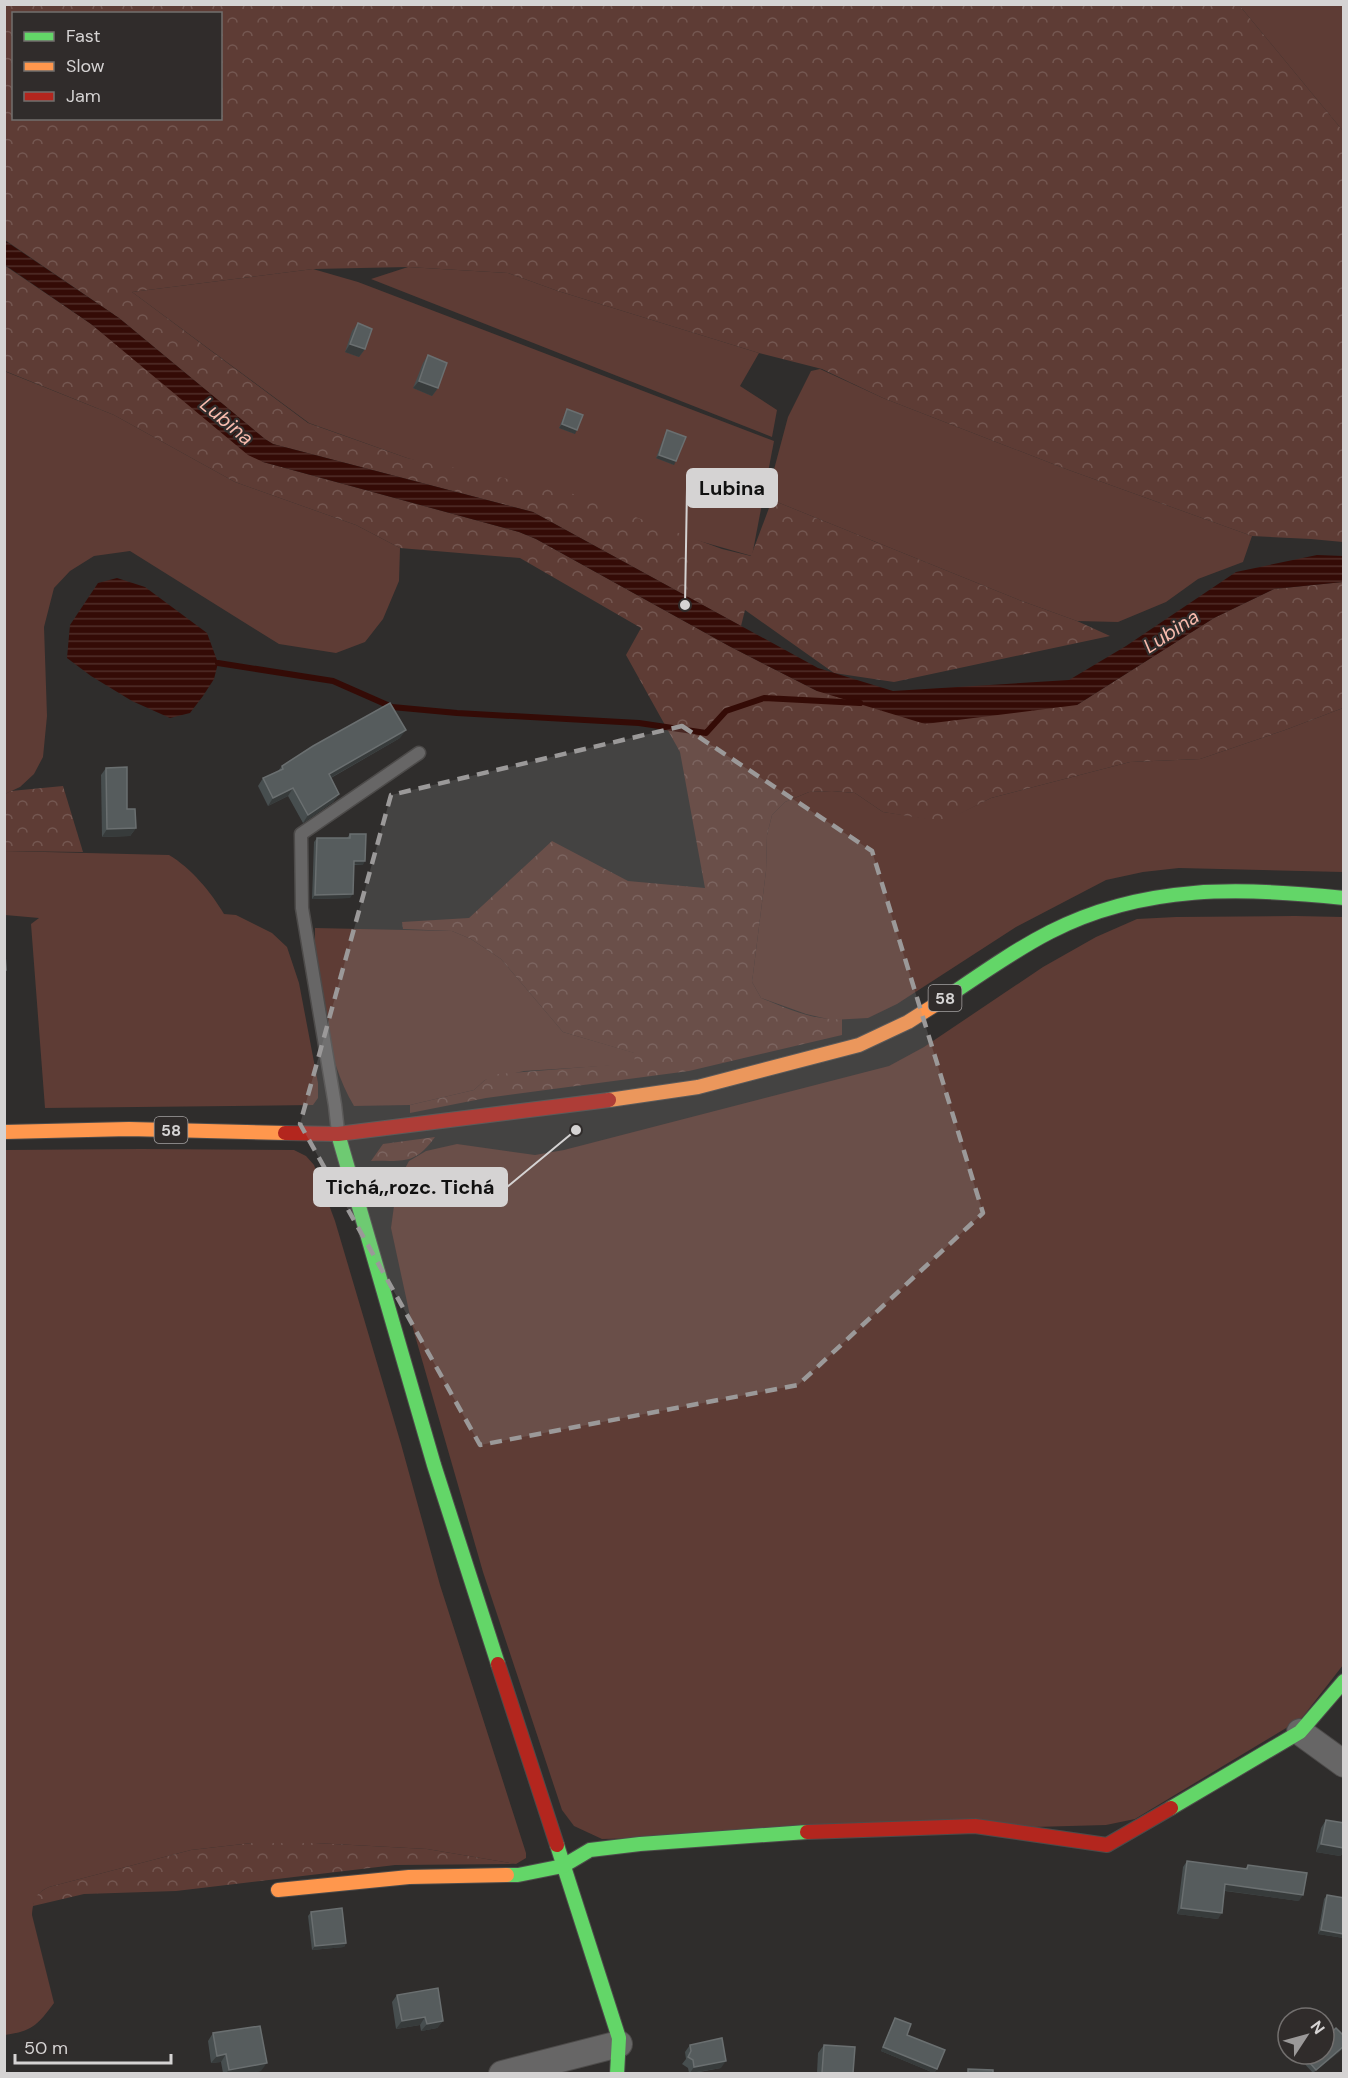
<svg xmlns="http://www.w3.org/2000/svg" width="1348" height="2078" font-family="'DM Sans',sans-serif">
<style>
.green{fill:#5e3c35}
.forest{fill:url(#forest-crowns);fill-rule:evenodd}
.water{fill:url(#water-rules)}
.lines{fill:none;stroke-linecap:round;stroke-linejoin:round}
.stream{stroke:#340b06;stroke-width:6}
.lane-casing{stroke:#4d4b4a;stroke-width:15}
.street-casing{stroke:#4d4b4a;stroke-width:28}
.fast-casing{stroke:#4d4b4a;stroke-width:16}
.slow-casing{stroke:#4d4b4a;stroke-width:16}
.jam-casing{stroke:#4d4b4a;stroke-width:16}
.lane{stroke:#676666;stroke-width:12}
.street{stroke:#676666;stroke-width:26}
.fast{stroke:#63d668;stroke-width:14}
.slow{stroke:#ff974d;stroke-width:14}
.jam{stroke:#b3261e;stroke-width:14}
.wall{fill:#474e4f}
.shaded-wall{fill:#373b3b}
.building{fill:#565c5d;stroke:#6a6f70;stroke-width:1.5}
.marked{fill:#9b9999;fill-opacity:0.2;stroke:#9b9999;stroke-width:4.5;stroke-dasharray:12 8;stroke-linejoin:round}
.labels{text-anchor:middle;stroke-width:4.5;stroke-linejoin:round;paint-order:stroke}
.shield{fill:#302c2b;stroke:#a4a1a1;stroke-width:1.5}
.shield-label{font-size:16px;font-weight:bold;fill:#d5d3d3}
.water-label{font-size:20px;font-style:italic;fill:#f8bbad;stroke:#302c2b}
.leader{fill:none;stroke:#d5d3d3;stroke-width:2}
.callout-dot{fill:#d5d3d3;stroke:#302c2b;stroke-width:2}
.callout{fill:#d5d3d3;stroke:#d5d3d3;stroke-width:2}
.callout-label{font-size:20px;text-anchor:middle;font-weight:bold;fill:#111}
</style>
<defs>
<pattern id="forest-crowns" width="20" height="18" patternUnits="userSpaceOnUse" patternTransform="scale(1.5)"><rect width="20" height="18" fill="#5e3c35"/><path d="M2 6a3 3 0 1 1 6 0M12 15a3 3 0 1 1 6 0" fill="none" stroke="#745751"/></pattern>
<pattern id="water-rules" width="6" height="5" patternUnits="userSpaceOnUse" patternTransform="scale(1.5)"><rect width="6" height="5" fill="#340b06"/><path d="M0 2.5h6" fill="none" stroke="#502e29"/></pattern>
</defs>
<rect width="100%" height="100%" fill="#2f2d2c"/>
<g class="green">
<polygon points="1239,5 1343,5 1343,131"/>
<polygon points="408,267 508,273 558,291 759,353 740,386 777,410 772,437 371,279"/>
<polygon points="313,269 358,282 774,441 752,556 407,458 309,423 132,292"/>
<polygon points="820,369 883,398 1066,469 1252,536 1243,562 1198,579 1166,602 1118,622 1077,621 1019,600 772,500 768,492 788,417 811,371"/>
<polygon points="4,371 114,415 235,482 356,525 400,548 399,581 383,619 365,642 336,653 279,644 130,551 94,556 70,571 54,588 44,627 47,716 43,757 34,774 20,787 5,794"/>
<polygon points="1343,708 1343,872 1179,868 1143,872 1106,880 1016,927 897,1004 868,1018 832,1020 806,1014 761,998 752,982 766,871 767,835 772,815 785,802 809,792 832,791 855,793 883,812 944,821 991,798 1130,762 1200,759 1285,730"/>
<path d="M5,851L169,855C191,868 211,892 224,914L236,915L272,933L287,947L299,983L318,1083V1098L313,1105L45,1108L31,924L39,918L5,915Z"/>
<polygon points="1295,916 1343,917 1343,1665 1301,1719 1135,1819 1106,1825 602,1839 574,1826 562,1810 483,1572 412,1325 391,1228 396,1191 401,1176 409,1161 426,1151 457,1144 535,1155 564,1150 889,1066 924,1047 1043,967 1096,937 1137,919 1176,917"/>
<path d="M315,928L452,931L471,939L501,959L563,1032L635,1053L636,1064L524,1071L485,1080L474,1090L410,1105L354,1106C332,1070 319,1008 315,965C314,953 315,940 315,928Z"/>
<path d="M141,1149L294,1150L306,1156L314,1165L335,1221L401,1444L440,1585L526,1853V1858L516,1864L427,1849L315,1843H252L191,1850L49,1887C36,1893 33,1901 32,1915L54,2003C37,2026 32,2031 5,2035V1150Z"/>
</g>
<g class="forest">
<path d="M4,5H1239L1343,131V542L1311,539L1252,536L1066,469L883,398L822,369L759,353L558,291L508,273L408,267L313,269L132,292L308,423L407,458L565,491L722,549L751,556L772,500L1019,600L1077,621L1110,636L894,682L834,673L745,610L741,626L533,512L273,444L265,439L119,318L5,240ZM14,14H220V118H14Z"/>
<path d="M4,265L91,324L263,462L519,532L536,539L729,646L817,691L1077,705L1214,618L1274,589L1343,582V708L1285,730L1200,759L1130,762L991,798L944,822L883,812L855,793L832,791L809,792L785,802L772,815L767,835L766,871L752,982L761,998C787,1008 814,1021 842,1019V1035L689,1071L486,1098L410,1113V1105L474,1090L485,1080L498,1074L635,1063L634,1053L563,1032L501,959L471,939L452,931L403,929L402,922L469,918L552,841L628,881L705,888L680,752L626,655L641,628L520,558L400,548L356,525L235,482L114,415L5,371Z"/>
<polygon points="63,786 83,852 5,851 5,794 11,791"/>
<path d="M435,1137C414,1166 403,1160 371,1161L383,1144Z"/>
<path d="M252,1843H315L427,1849L516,1864L395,1865L176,1891L84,1894L33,1906C33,1896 41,1891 49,1887L191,1850Z"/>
</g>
<g class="water">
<polygon points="4,240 119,318 265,439 273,444 533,512 818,668 893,691 1069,680 1126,646 1236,572 1317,555 1343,556 1343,582 1274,589 1214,618 1077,705 925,724 817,691 729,646 536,539 519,532 263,462 248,455 91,324 5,265"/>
<polygon points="117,578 145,587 207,633 218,663 214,679 203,696 190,713 170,718 132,701 91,676 67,658 70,625 98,583"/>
</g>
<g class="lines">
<polyline class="stream" points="218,663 333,681 392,707 457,713 639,723 706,733 726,711 764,698 860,703"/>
<defs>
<polyline id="lane" points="338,1132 335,1105 302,908 301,834 419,753"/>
<g id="street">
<polyline points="1300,1732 1344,1764"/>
<polyline points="502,2074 619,2044"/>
</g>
<g id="fast">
<path d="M938,1003C974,979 1011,952 1050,932C1144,884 1242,887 1344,898"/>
<polyline points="338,1134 434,1465 498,1664"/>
<polyline points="1171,1808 1300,1732 1344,1681"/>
<polyline points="557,1845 619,2038 617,2074"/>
<polyline points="507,1875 518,1875 563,1866 590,1850 640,1844 807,1832"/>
</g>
<g id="slow">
<polyline points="609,1100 698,1087 859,1045 908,1022 938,1003"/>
<polyline points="4,1132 129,1129 285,1133"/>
<polyline points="278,1890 409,1877 507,1875"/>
</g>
<g id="jam">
<polyline points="285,1133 338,1134 609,1100"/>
<polyline points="498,1664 557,1845"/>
<polyline points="807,1832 975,1826 1107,1845 1171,1808"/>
</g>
</defs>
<use href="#lane" class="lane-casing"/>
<use href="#street" class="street-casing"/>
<use href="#fast" class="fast-casing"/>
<use href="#slow" class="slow-casing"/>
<use href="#jam" class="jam-casing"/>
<use href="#lane" class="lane"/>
<use href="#street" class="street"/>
<use href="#fast" class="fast"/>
<use href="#slow" class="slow"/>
<use href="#jam" class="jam"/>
</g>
<g class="wall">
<polygon points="358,323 365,349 359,357 345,352 352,331"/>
<polygon points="428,355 438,388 432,396 413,388 423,363"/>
<polygon points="567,409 575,434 559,428 565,413"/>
<polygon points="667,430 674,465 656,458 665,434"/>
<polygon points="400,738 331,778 339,794 333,802 303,823 288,796 268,806 258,786 263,778 278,771 282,766"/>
<polygon points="106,768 127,809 136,828 130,836 102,837 101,775"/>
<polygon points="350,834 363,865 354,865 350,898 312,899 314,842 317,838 347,838"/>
<polygon points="1326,1820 1344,1823 1344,1852 1340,1856 1316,1852 1321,1828"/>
<polygon points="1187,1861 1245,1869 1248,1865 1299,1901 1225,1891 1218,1919 1177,1914 1183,1867"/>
<polygon points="1327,1895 1344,1938 1318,1934 1324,1899"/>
<polygon points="311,1912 346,1943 344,1947 312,1950 308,1916"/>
<polygon points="397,1995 443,2021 437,2028 421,2031 420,2025 396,2029 392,2002"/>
<polygon points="895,2018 907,2035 937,2069 934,2073 881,2051 893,2022"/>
<polygon points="213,2033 261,2071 246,2073 223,2073 221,2062 211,2063 208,2041"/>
<polygon points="690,2045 721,2068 694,2073 689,2073 688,2068 682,2064 686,2059 685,2052"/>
<polygon points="824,2045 853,2073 817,2073 818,2053"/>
<polygon points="1344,2048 1313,2073 1301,2060 1304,2056"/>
</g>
<g class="shaded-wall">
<polygon points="350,344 365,349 359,357 345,352"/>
<polygon points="419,381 438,388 432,396 413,388"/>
<polygon points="562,424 577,430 575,434 559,428"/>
<polygon points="659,455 676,461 674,465 656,458"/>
<polygon points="735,487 751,494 749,498 732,491"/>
<polygon points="406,730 400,738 323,782 329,774"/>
<polygon points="293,788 288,796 268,806 273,798"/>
<polygon points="339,794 333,802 303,823 308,815"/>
<polygon points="136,828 130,836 102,837 107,829"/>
<polygon points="354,861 365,861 363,865 352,864"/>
<polygon points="353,894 350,898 312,899 315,895"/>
<polygon points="1321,1844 1344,1848 1344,1852 1340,1856 1316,1852"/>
<polygon points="1225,1884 1303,1895 1299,1901 1221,1890"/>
<polygon points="1181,1908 1222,1913 1218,1919 1177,1914"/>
<polygon points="1321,1930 1344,1934 1344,1938 1318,1934"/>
<polygon points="346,1943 344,1947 312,1950 315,1946"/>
<polygon points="425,2017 420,2025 396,2029 402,2021"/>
<polygon points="443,2021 437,2028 421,2031 427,2024"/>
<polygon points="1344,2046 1344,2048 1313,2073 1316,2070"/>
<polygon points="883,2047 937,2069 934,2073 881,2051"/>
<polygon points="226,2054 221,2062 211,2063 217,2056"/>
<polygon points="726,2061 721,2068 690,2073 694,2067"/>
<polygon points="267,2063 261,2071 246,2073 226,2073 229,2070"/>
</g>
<g class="building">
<polygon points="358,323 372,329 365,349 350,344"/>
<polygon points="428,355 447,363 438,388 419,381"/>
<polygon points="567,409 583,415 577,430 562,424"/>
<polygon points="667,430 686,437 676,461 659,455"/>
<polygon points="390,703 406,730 329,774 339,794 308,815 293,788 273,798 263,778 283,769 282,766 313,746"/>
<polygon points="127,767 127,809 135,809 136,828 107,829 106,768"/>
<polygon points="350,834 366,834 365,861 354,861 353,894 315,895 317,838 350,838"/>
<polygon points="4,938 6,970 4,970"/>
<polygon points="1326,1820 1344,1823 1344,1848 1321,1844"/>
<polygon points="1187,1861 1247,1869 1248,1865 1307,1873 1303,1895 1225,1884 1222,1913 1181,1908"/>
<polygon points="1327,1895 1344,1898 1344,1934 1321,1930"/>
<polygon points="342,1908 346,1943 315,1946 311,1912"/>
<polygon points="438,1988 443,2021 427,2024 425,2017 402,2021 397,1995"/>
<polygon points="895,2018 911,2024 907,2035 945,2050 937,2069 883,2047"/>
<polygon points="260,2026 267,2063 229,2070 226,2054 217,2056 213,2033"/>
<polygon points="1336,2028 1344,2036 1344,2046 1316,2070 1304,2056 1306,2054 1324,2054 1324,2039"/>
<polygon points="722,2038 726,2061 694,2067 693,2060 688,2057 691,2051 690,2045"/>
<polygon points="824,2045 855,2047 853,2073 822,2073"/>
<polygon points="968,2069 993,2070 993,2073 968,2073"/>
</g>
<path class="marked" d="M682,726L872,851L983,1213L798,1385L480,1445L300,1124L391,795Z"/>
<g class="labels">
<g class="shield">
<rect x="928.5" y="985" width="33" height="26" rx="4.5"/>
<rect x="154.5" y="1117" width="33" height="26" rx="4.5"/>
</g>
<g class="shield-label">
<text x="945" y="1004">58</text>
<text x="171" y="1136">58</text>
</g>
<g class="water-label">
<text transform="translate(227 421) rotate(40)" y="7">Lubina</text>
<text transform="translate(1171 631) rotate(-33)" y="7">Lubina</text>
</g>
</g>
<path class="leader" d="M685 605L687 488M576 1130L507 1187"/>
<g class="callout-dot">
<circle cx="685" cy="605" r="6"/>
<circle cx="576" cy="1130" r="6"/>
</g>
<g class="callout">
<rect x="687" y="469" width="90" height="38" rx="6"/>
<rect x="314" y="1168" width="193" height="38" rx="6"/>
</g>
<g class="callout-label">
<text x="732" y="495">Lubina</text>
<text x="410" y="1194">Tichá,,rozc. Tichá</text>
</g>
<rect width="1348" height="2078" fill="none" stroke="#d5d3d3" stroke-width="12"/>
<rect x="12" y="12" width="210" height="108" fill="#302c2b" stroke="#726f6e" stroke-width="1.5"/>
<rect x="24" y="32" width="30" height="9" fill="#63d668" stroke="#726f6e" stroke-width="1.5"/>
<text x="66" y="42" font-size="18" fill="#d5d3d3">Fast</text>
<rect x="24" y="62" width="30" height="9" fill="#ff974d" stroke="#726f6e" stroke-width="1.5"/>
<text x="66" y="72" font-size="18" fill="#d5d3d3">Slow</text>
<rect x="24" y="92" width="30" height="9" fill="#b3261e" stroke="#726f6e" stroke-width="1.5"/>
<text x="66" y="102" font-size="18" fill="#d5d3d3">Jam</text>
<g transform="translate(1306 2036) rotate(54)"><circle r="28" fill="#302c2b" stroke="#726f6e" stroke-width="1.5"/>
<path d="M0-4.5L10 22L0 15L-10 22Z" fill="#9b9999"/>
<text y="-9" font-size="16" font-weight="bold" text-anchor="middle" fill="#d5d3d3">N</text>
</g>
<path d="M15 2054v9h156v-9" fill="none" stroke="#d5d3d3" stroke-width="3"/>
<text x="24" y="2054" font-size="18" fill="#d5d3d3" stroke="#302c2b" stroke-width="4.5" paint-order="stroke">50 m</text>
</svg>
